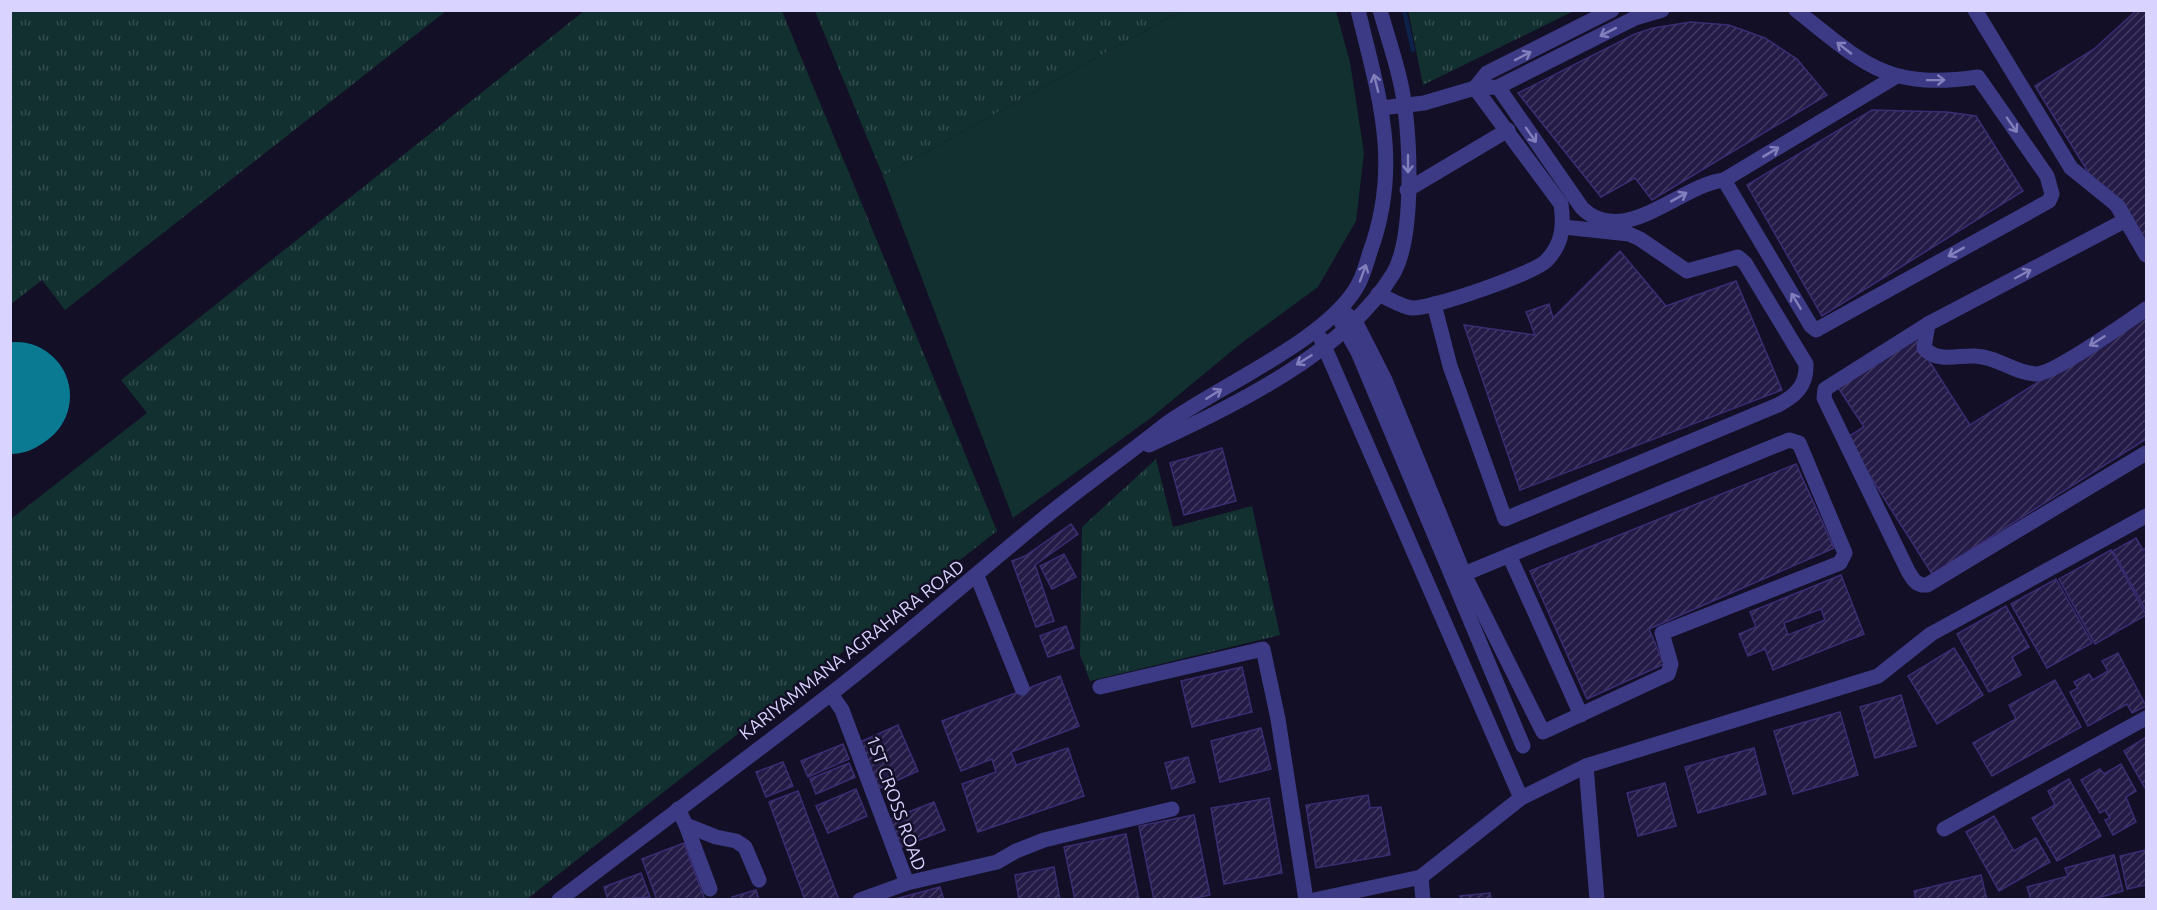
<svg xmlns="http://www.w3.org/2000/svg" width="2157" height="910" font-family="Ubuntu,sans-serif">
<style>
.grass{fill:url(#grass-tufts)}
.park{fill:#12302f}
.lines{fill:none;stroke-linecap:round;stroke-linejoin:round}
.stream{stroke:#0c2248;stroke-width:4.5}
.runway{stroke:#0a7a92;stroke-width:108}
.building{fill:url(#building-hatch);stroke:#3b2d73;stroke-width:1.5;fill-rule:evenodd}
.minor{stroke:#3d3a85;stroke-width:15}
.oneway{stroke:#837fbc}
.labels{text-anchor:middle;stroke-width:5;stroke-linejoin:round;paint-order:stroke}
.street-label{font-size:18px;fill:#d9d4ff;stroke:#130f26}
</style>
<defs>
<pattern id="grass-tufts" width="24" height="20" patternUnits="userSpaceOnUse" patternTransform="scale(1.5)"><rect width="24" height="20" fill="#12302f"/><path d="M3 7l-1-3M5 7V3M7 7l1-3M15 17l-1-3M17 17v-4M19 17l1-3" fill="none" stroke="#344d4e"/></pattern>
<pattern id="building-hatch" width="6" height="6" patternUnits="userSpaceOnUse" patternTransform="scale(1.5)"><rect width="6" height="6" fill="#241b47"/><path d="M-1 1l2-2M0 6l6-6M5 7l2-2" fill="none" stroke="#433b63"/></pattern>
</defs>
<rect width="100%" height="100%" fill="#130f26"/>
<g class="grass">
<polygon points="11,10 446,10 446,11 65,310 42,280 11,304"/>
<polygon points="1408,10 1574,10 1574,11 1423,85"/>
<polygon points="584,11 782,11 997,531 527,899 11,899 11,519 147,413 121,380"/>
<polygon points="815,11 1181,11 883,176"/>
<polygon points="1156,459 1173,527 1252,506 1280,635 1090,681 1080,655 1082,527"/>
</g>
<polygon class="park" points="1181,11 1336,11 1350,62 1364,153 1356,221 1318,287 1239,345 1152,417 1013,518 883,176"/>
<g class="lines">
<polyline class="stream" points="1404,10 1413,50"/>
<polyline class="runway" points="10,400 16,396"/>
</g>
<g class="building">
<polygon points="2137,10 2146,10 2146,254 2141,258 2035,86 2094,49"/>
<polygon points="1691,22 1729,25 1765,38 1797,59 1827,95 1652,200 1635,178 1601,197 1518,93 1635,34 1653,28"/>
<polygon points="1872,110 1947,112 1976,116 2023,191 1822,316 1747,185"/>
<polygon points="1620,251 1666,306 1736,281 1782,390 1520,490 1464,325 1535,335 1526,312 1549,304 1553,318"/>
<polygon points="2146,314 2146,439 1932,574 1846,438 1864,427 1837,386 1914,337 1970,425"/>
<polygon points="1222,448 1236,501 1184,515 1170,463"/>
<polygon points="1796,464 1834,548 1649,629 1664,664 1587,699 1530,571"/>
<polygon points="1071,524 1078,534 1035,565 1054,621 1036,627 1012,561 1025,556"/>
<polygon points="2136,538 2143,550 2146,548 2146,611 2113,551"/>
<polygon points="2111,550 2146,615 2095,644 2059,579"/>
<polygon points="1064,554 1076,577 1052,589 1040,566"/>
<path d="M1841,575L1864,634L1773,670L1765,649L1748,656L1739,634L1756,627L1750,612ZM1821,609L1825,620L1788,635L1784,623Z"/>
<polygon points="2056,579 2092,643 2047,668 2011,604"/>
<polygon points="2006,606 2029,647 2012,657 2021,675 1989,692 1957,634"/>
<polygon points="1066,626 1074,648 1048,657 1040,636"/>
<polygon points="1954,648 1983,695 1937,724 1908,676"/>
<polygon points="2118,653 2146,706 2132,713 2127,704 2088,726 2070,692 2078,688 2074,682 2089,674 2093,680 2108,671 2102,661"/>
<polygon points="1242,667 1252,712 1192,727 1181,681"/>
<polygon points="1060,676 1079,726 1011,752 1016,765 1068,748 1084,796 978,832 962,784 996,772 992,759 961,771 942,721"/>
<polygon points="2055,680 2081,727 1992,776 1973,743 2016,719 2009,705"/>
<polygon points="1901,695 1916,746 1875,758 1860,707"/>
<polygon points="1840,712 1858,775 1793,794 1774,731"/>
<polygon points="898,725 918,771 878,789 858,743"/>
<polygon points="1261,728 1271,769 1220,782 1211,741"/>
<polygon points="2146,737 2146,790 2124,751"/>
<polygon points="843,744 849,759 808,777 801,761"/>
<polygon points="1754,748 1766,794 1698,813 1685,767"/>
<polygon points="1188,757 1195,782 1172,789 1165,763"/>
<polygon points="783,762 793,786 766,797 756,772"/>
<polygon points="849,763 855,777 816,794 810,779"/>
<polygon points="2121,764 2136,791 2126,797 2136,822 2113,835 2105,820 2110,818 2105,810 2100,813 2081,780 2100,769 2104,774"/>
<polygon points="2069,779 2101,836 2057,861 2032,818 2055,805 2048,791"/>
<polygon points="1665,783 1676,826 1638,836 1627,793"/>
<polygon points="856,789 867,816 828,833 816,806"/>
<polygon points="798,791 839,900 805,900 769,802"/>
<polygon points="1368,795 1370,808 1381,807 1390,855 1316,868 1306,805"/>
<polygon points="1269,798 1282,873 1224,884 1211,808"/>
<polygon points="934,802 945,830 899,848 888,820"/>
<polygon points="1194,815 1210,895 1187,900 1154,900 1139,826"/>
<polygon points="1994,816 2014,851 2036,838 2050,862 1999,891 1966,832"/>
<polygon points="1126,834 1139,900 1075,900 1064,847"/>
<polygon points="684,843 705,900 657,900 642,859"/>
<polygon points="2146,850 2146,885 2127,889 2120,856"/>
<polygon points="2114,855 2123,891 2090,900 2031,900 2027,887 2068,876 2065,868"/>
<polygon points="1054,867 1060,900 1019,900 1015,875"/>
<polygon points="641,873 650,897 608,900 604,887"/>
<polygon points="1981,875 1987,900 1916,900 1914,891"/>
<polygon points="940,887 944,900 895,900 895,899"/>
<polygon points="756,890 759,900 733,900 732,897"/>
<polygon points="1490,893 1491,900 1461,900 1460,896"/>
</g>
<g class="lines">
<g class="minor">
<path d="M1796,10C1864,64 1886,90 1978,77L2047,176L2052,194L2049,201L1816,330L1811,326L1724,180L1895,77"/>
<polyline points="1975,10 2071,168 2118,206 2146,255"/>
<path d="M1498,87L1582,208C1624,249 1680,185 1724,180"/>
<polyline points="1475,88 1487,73 1612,10"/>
<polyline points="1381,108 1424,103 1475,88 1498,87 1635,18 1662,10"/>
<polyline points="1407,190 1508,130"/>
<path d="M2126,220L1928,324L1924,348C1937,363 1958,355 1975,356C1998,357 2014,373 2036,374C2054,374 2127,322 2146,309"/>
<path d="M1378,294C1388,298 1402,307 1412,308C1431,309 1536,273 1547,260C1563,243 1564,225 1561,204L1475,88"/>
<path d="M1434,304L1450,366L1505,519L1778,405C1795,396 1807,386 1806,364L1745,263L1738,257L1687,271L1640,239L1629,234L1564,227"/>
<polyline points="1341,309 1356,323 1385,380 1464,574 1543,732 1668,674 1671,664 1662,633 1840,563 1845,553 1799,443 1789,440 1464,574"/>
<polyline points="1341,322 1358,352 1523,746"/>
<path d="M1928,324L1825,389L1824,398L1908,571C1913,579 1916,586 1927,585L2146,453"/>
<polyline points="1321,339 1521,798"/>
<path d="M1149,445C1231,407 1345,353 1393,274C1414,239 1410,149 1405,108C1401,75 1389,42 1380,10"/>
<polyline points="1509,555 1581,715"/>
<polyline points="977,576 1022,688"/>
<polyline points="1100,687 1263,649 1278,719 1306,900"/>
<polyline points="831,694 842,710 907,883"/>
<polyline points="1586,766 1597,900"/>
<polyline points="678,809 686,825 716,837 736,841 745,847 759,880"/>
<polyline points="686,825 710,889"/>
<polyline points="1944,829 2146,718"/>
<polyline points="1421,877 1423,900"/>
<path d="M559,900C648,832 739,765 828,696C902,639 972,577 1044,518C1082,487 1123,458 1162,427C1215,387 1330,340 1359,283C1364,273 1367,262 1370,252C1402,164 1379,97 1358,10"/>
<polyline points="860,900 907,883 997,862 1016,851 1044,840 1172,809"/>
<polyline points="1314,900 1421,877 1521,798 1586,766 1878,676 1931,634 2146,516"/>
</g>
</g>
<defs><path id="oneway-shaft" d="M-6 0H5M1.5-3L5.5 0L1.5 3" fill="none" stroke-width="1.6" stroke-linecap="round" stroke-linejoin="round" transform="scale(1.5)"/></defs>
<g class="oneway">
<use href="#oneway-shaft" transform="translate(1608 32) rotate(153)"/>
<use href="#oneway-shaft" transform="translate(1844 48) rotate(-142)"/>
<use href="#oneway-shaft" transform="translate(1523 56) rotate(-27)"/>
<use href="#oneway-shaft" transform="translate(1936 80) rotate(-1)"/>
<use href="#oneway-shaft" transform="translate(1376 83) rotate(-104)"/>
<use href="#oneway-shaft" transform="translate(2012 125) rotate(55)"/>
<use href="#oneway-shaft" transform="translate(1531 135) rotate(55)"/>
<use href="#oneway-shaft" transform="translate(1771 152) rotate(-31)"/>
<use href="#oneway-shaft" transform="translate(1408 164) rotate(90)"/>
<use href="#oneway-shaft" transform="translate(1679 197) rotate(-29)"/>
<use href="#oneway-shaft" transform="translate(1956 252) rotate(151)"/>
<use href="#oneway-shaft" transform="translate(1363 273) rotate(-70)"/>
<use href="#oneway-shaft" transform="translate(2023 274) rotate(-28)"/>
<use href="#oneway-shaft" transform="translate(1796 301) rotate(-121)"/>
<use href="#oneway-shaft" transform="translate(2097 341) rotate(148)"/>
<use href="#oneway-shaft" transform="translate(1304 360) rotate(148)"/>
<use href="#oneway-shaft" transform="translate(1214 394) rotate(-32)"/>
</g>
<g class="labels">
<g class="street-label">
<text transform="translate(852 650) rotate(-38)" y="6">KARIYAMMANA AGRAHARA ROAD</text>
<text transform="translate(896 803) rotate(70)" y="6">1ST CROSS ROAD</text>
</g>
</g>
<rect width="2157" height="910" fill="none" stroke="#d9d4ff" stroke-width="24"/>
</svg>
